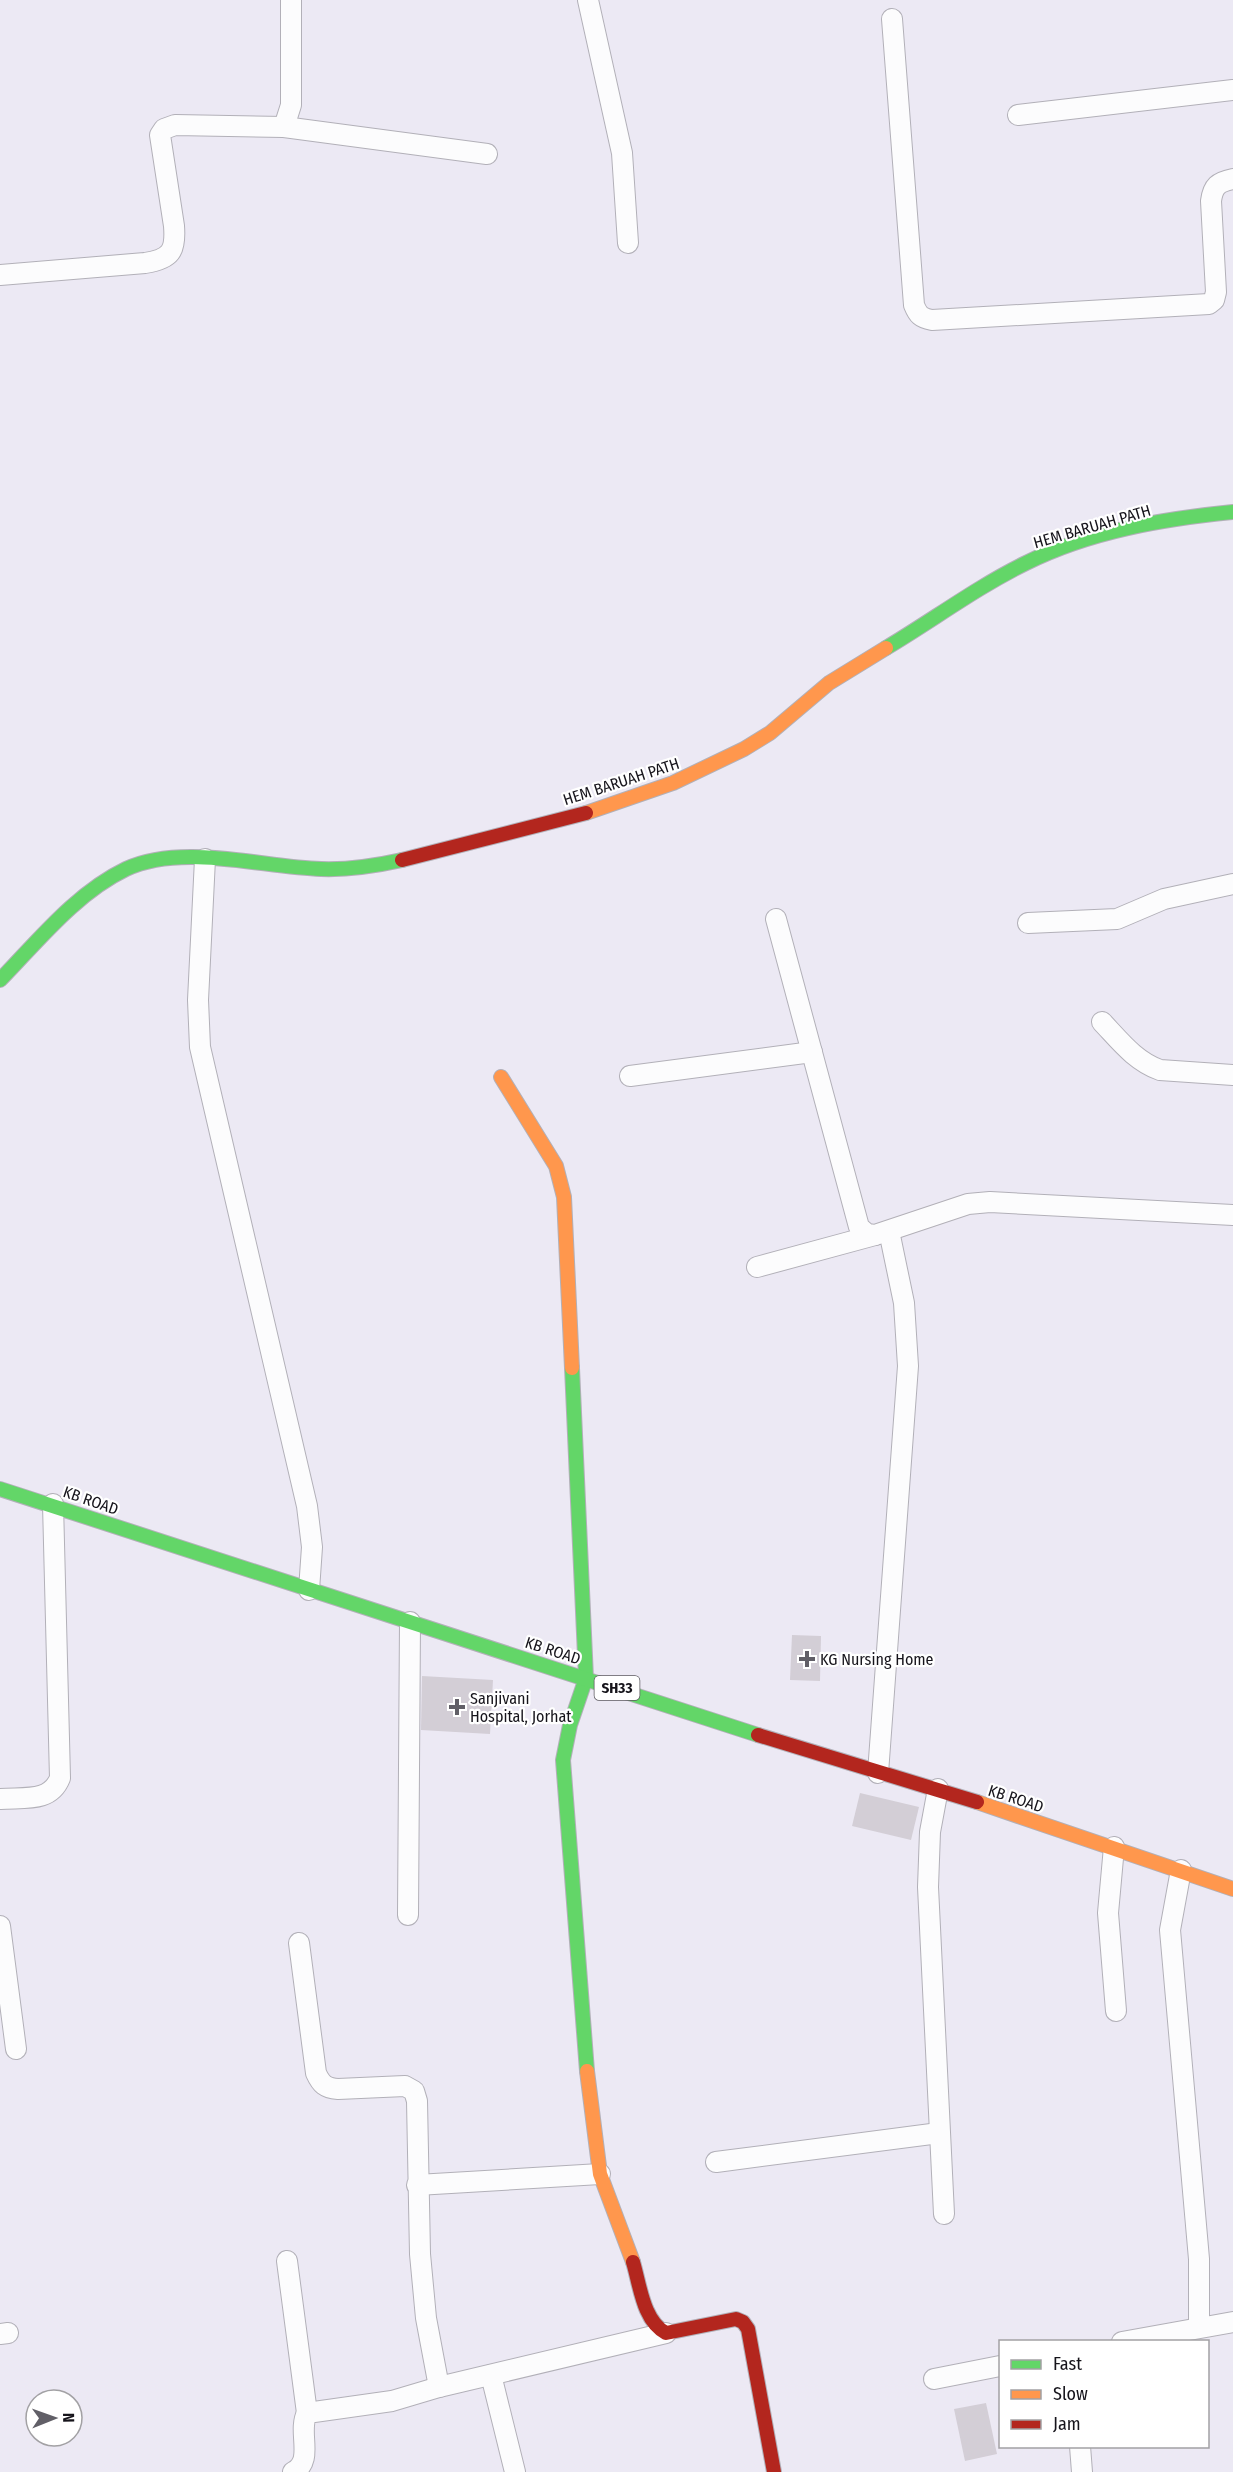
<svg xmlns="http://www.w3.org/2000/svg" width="1233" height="2472" font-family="'Fira Sans Condensed',sans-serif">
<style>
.building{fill:#d3ced6}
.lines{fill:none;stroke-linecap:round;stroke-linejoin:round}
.street-casing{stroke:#b2b0b8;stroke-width:22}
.fast-casing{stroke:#b2b0b8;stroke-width:16}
.slow-casing{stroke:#b2b0b8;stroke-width:16}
.jam-casing{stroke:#b2b0b8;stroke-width:16}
.street{stroke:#fcfcfd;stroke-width:20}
.fast{stroke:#63d668;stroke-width:14}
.slow{stroke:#ff974d;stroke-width:14}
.jam{stroke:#b3261e;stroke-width:14}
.poi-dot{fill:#615f67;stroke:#fff;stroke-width:2}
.labels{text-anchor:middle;stroke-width:4.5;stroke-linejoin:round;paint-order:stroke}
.shield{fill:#fff;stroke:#5c5a5f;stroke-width:1.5}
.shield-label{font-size:15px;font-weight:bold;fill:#16141b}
.street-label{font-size:16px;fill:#16141b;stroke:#fff}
.poi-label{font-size:16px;fill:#16141b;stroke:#fff;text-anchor:start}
</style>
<rect width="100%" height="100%" fill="#ece9f4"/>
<g class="building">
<polygon points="792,1635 821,1636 820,1681 790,1680"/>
<polygon points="422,1676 493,1680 490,1734 421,1730"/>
<polygon points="860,1793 919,1807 911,1840 852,1826"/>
<polygon points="986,2403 997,2454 965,2461 954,2409"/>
</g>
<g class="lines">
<defs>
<g id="street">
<polyline points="588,0 622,153 628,243"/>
<path d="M892,19L914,305C918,315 921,318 932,320L1209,304L1214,300L1216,292L1211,201C1213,186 1218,182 1233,179"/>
<polyline points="1018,115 1233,90"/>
<polyline points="284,127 291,105 291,0"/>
<path d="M0,275L145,263C171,259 176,251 174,226L160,135L164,129L175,125L284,127L487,154"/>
<polyline points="205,859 198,1000 200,1047 307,1506 312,1547 309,1590"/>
<polyline points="776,919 859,1227 867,1234 875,1235 968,1204 990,1202 1233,1215"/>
<polyline points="1028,923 1117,919 1164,899 1233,884"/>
<path d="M1102,1022C1120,1041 1135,1061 1160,1070L1233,1075"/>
<polyline points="630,1076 812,1052"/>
<polyline points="757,1267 875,1235"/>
<polyline points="878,1773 908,1366 904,1303 889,1231"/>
<polyline points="938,1789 930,1832 928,1887 944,2214"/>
<path d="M0,1799C24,1797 50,1803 60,1778L53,1504"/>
<polyline points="1114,1847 1108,1913 1116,2011"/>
<polyline points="1181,1870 1170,1930 1199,2259 1199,2327"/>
<polyline points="408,1915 410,1622"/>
<polyline points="0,1926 16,2049"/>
<path d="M299,1943L316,2073C321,2084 325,2088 338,2089L405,2086L414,2091L417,2101L420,2254L426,2318L439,2387"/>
<polyline points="716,2162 939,2133"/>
<polyline points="417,2185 600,2174"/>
<polyline points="287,2261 307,2413"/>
<polyline points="0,2334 8,2333"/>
<polyline points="1122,2342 1233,2322"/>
<polyline points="491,2375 515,2472"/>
<polyline points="934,2379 1000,2366"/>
<polyline points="1080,2446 1082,2472"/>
<path d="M293,2472C315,2461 297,2432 307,2413L392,2401L439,2387L666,2333"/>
</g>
<g id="fast">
<path d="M886,648C933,620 977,587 1026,563C1090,531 1163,519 1233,512"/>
<path d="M0,980C38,941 76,893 126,869C182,843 261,867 321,869C348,870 375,866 402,860"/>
<polyline points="572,1368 586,1678 570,1725 563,1760 587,2071"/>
<polyline points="0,1489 758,1735"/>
</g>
<g id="slow">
<polyline points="586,813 673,783 744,749 770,733 829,683 886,648"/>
<polyline points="501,1077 556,1166 564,1197 572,1368"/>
<polyline points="977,1802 1233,1889"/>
<polyline points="587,2071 600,2174 633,2262"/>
</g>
<g id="jam">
<polyline points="402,860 586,813"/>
<polyline points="758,1735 977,1802"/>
<path d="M633,2262C640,2285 643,2321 666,2333L736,2319L743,2322L748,2329L774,2472"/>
</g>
</defs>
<use href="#street" class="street-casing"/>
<use href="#fast" class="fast-casing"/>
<use href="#slow" class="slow-casing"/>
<use href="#jam" class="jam-casing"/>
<use href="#street" class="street"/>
<use href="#fast" class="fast"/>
<use href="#slow" class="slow"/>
<use href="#jam" class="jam"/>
</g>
<g class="poi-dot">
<path d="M804 1650h6v6h6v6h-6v6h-6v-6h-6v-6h6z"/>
<path d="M454 1698h6v6h6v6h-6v6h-6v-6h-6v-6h6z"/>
</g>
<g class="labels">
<rect class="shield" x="594.5" y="1676" width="45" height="24" rx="4.5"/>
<g class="shield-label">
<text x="617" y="1693">SH33</text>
</g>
<g class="street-label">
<text transform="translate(1092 526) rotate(-16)" y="6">HEM BARUAH PATH</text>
<text transform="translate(621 781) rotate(-18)" y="6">HEM BARUAH PATH</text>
<text transform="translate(91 1500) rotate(19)" y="6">KB ROAD</text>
<text transform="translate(553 1650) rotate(18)" y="6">KB ROAD</text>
<text transform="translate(1016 1798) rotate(18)" y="6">KB ROAD</text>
</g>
<g class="poi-label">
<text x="820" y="1665">KG Nursing Home</text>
<text x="470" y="1704">Sanjivani<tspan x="470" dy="18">Hospital, Jorhat</tspan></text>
</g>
</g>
<rect x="999" y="2340" width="210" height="108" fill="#ffffff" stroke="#a2a1a4" stroke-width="1.5"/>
<rect x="1011" y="2360" width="30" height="9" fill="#63d668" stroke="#a2a1a4" stroke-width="1.5"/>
<text x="1053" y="2370" font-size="18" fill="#16141b">Fast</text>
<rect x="1011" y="2390" width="30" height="9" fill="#ff974d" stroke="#a2a1a4" stroke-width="1.5"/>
<text x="1053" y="2400" font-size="18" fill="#16141b">Slow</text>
<rect x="1011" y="2420" width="30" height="9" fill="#b3261e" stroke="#a2a1a4" stroke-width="1.5"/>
<text x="1053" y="2430" font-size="18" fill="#16141b">Jam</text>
<g transform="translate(54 2418) rotate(89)"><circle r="28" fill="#ffffff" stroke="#a2a1a4" stroke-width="1.5"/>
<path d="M0-4.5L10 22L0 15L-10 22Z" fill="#615f67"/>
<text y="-9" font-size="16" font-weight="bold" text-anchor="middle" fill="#16141b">N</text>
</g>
</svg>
